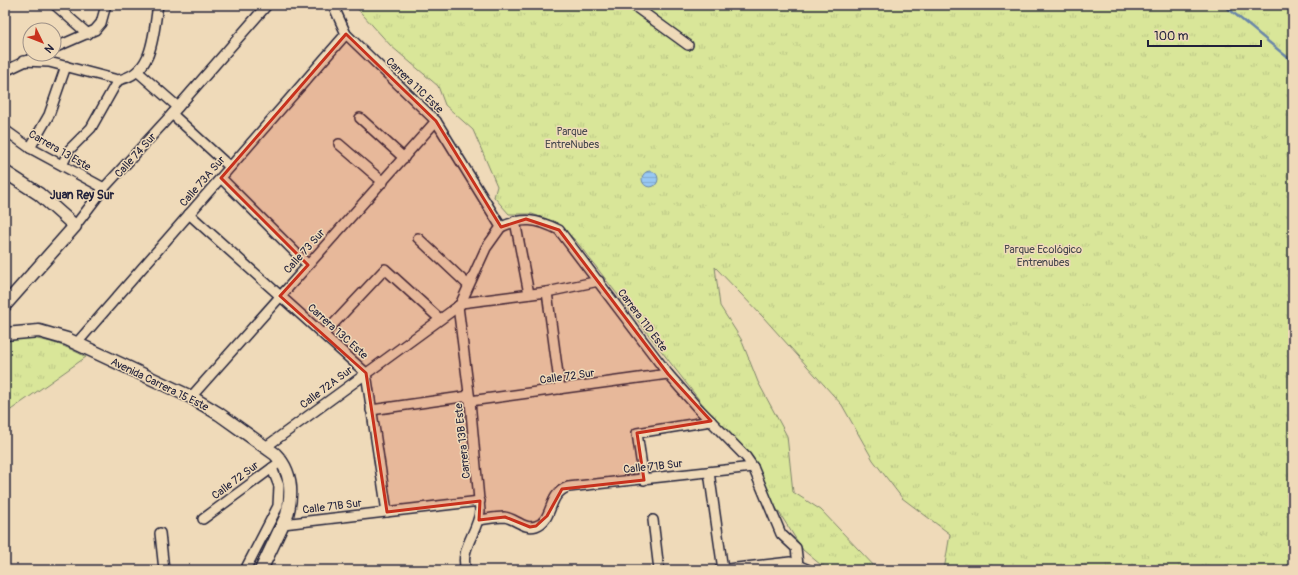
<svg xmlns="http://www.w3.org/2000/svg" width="1298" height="575" font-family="Pangolin,sans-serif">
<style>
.park{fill:url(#park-tufts);stroke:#7e846a}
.water{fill:url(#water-rules);stroke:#6986a9}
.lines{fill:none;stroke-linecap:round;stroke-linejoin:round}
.stream{stroke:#6986a9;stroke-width:2.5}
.street-casing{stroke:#22223b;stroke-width:12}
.secondary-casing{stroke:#22223b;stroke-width:15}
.street{stroke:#efdab9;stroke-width:9}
.secondary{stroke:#efdab9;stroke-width:12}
.marked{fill:#c8321e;fill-opacity:0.2;stroke:#c8321e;stroke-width:3;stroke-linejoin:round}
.labels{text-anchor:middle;stroke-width:3;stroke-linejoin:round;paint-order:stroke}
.street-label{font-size:11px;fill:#22223b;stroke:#efdab9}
.park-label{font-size:11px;fill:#47494e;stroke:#efdab9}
.neighbourhood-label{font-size:12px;font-weight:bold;fill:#22223b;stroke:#efdab9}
</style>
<defs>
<pattern id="park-tufts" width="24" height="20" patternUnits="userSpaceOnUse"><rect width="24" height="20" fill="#d9e699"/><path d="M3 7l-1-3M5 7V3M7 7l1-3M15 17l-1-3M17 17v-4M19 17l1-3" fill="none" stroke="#bac585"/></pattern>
<pattern id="water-rules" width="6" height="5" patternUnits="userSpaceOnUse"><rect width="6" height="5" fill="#98c8f3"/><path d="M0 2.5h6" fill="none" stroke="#83acd1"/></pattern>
</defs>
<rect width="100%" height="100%" fill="#efdab9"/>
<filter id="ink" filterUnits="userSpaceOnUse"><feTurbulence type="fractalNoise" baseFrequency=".025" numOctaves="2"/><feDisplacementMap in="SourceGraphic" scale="8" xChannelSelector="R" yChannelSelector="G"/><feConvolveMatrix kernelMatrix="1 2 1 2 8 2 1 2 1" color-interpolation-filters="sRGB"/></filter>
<g filter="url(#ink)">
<g class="park">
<polygon points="354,5 1293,5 1293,570 944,570 950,534 902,498 873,460 842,405 763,317 715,267 720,306 741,339 758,382 787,436 793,492 821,510 878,570 827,570 803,550 773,503 755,462 714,419 576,241 557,223 532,214 509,214 494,197 497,186 473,130 445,105 438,86 391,46"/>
<path d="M28,338C50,340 66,346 86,357L5,414V341Z"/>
</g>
<circle class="water" cx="650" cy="179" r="8"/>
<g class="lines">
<polyline class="stream" points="1224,5 1293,62"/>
<defs>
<g id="street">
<polyline points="55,5 88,34"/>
<polyline points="333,5 346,34 436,121 501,227"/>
<polyline points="633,5 688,45"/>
<polyline points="54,48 95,30 101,23 106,5"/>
<path d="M23,61L49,62L118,80C154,74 153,34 158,5"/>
<polyline points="5,71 41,54"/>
<polyline points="138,72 178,107"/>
<polyline points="172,114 230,167"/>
<polyline points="360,118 404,158"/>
<polyline points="5,130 30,148 104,188"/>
<polyline points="339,144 383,182"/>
<polyline points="30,148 49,115 66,66"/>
<polyline points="62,165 70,149 91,128 118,80"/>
<polyline points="221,178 308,265"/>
<polyline points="189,214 366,373 387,512"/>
<polyline points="515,221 529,294"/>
<polyline points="75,226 104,188 172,114 267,5"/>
<path d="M501,227C523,217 537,219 559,230L668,374L696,406L746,457L753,467L781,534L796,548L798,565"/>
<polyline points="418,238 468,285"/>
<polyline points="547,292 560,389"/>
<polyline points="461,303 547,292 599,281"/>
<path d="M458,306L470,401L480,511C478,532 459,549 466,570"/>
<polyline points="324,334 385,269 440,319"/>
<polyline points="76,344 346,34"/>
<polyline points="191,397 436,121"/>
<polyline points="470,401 668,374"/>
<polyline points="371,410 469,396"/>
<polyline points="267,446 460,305 486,248 501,227"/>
<polyline points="709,472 723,570"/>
<polyline points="644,480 637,433 711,421"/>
<polyline points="203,519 276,465"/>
<path d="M479,520C487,519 496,517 504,517C515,518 524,530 536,526C554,520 547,494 568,487L753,467"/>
<polyline points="653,520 659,570"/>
<polyline points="283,524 480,501"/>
<polyline points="160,533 164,570"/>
<polyline points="245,570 278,506 279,486 272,468"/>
<polyline points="719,570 790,562 809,570"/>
</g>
<g id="secondary">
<polyline points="5,172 39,194 75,226 5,305"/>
<path d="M5,334L39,331L67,339L191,397L219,414L275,454C292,471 293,492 287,515L261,570"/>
</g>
</defs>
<use href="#street" class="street-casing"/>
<use href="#secondary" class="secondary-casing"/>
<use href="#street" class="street"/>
<use href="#secondary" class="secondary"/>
</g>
</g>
<path class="marked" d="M346,34L436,121L501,227L526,219L559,230L668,374L711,421L637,433L644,480L562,489L547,516L536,526L530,527L505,517L479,520L480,501L387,512L366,373L280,296L308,265L221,178Z"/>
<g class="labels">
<g class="street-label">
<text transform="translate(415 85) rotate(44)" y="4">Carrera 11C Este</text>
<text transform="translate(60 150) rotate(30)" y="4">Carrera 13 Este</text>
<text transform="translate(135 155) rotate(-48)" y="4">Calle 74 Sur</text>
<text transform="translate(202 181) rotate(-49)" y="4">Calle 73A Sur</text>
<text transform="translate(304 251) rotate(-48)" y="4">Calle 73 Sur</text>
<text transform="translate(643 320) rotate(53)" y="4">Carrera 11D Este</text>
<text transform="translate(338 331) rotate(42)" y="4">Carrera 13C Este</text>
<text transform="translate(567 376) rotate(-8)" y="4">Calle 72 Sur</text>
<text transform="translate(160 384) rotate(26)" y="4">Avenida Carrera 15 Este</text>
<text transform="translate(326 387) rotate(-37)" y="4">Calle 72A Sur</text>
<text transform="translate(462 441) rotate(-96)" y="4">Carrera 13B Este</text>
<text transform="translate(653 466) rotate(-6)" y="4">Calle 71B Sur</text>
<text transform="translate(235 480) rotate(-37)" y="4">Calle 72 Sur</text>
<text transform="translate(332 506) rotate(-7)" y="4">Calle 71B Sur</text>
</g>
<g class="park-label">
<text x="572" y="135">Parque<tspan x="572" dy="13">EntreNubes</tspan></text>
<text x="1043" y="253">Parque Ecológico<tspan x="1043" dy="13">Entrenubes</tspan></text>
</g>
<g class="neighbourhood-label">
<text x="82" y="199">Juan Rey Sur</text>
</g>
</g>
<rect width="1298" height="575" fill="none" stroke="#efdab9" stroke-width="20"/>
<rect x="10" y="10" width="1278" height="555" fill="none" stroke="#22223b" stroke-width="1.5" filter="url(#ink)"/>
<g transform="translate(42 42) rotate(133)"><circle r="19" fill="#efdab9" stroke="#9d9087"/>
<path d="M0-3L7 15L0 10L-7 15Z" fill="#c8321e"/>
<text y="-6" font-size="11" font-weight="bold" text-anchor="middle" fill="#22223b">N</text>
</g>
<path d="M1148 40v6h113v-6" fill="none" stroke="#22223b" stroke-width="2"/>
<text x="1154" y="40" font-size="12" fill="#22223b" stroke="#efdab9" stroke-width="3" paint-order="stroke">100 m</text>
</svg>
